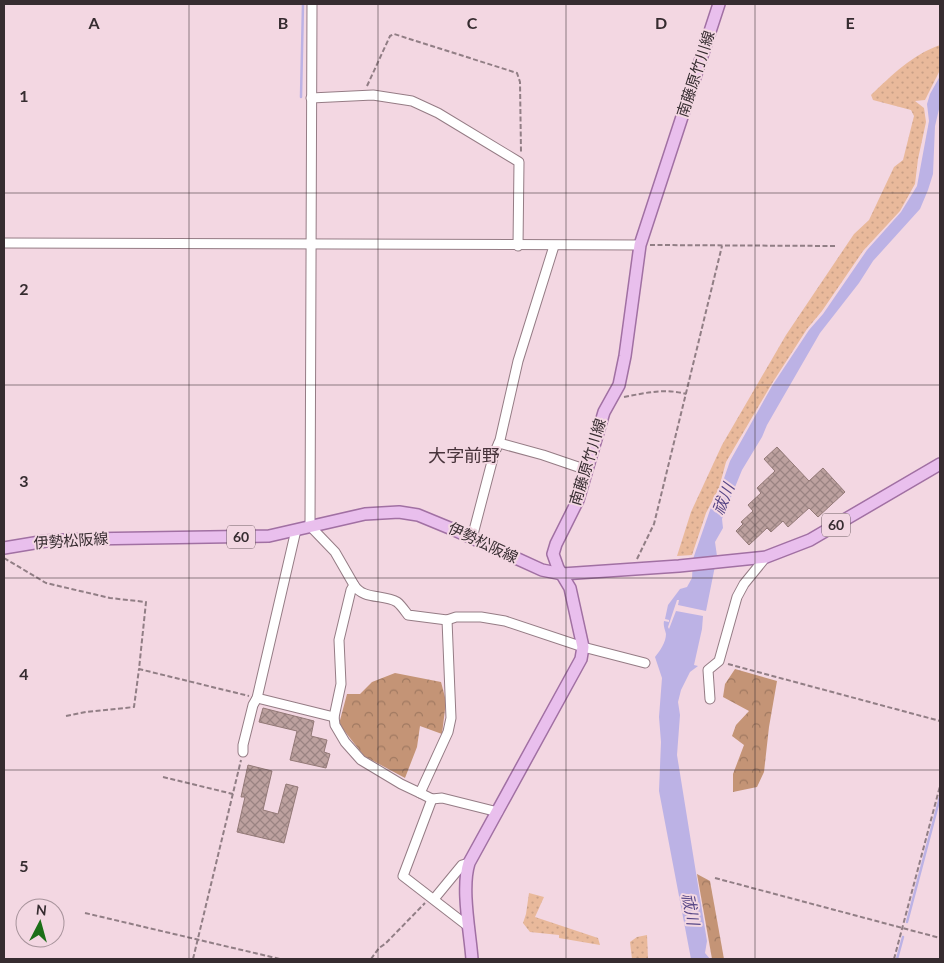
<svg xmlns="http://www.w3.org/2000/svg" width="944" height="963" font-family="Lato,'Noto Sans JP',sans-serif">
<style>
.grass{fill:url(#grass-dots)}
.forest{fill:url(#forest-crowns)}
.water{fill:#bcb2e5}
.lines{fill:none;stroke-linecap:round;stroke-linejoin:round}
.stream{stroke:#bcb2e5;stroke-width:2.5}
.building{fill:url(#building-cross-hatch);stroke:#937977}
.minor-casing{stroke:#957c85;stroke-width:11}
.major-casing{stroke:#a170a3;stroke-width:14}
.path{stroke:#917e85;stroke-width:2;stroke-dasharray:5 2.5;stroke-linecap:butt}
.minor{stroke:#fff;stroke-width:9}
.major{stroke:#e9bfed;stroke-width:11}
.grid{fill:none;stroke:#362c30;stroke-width:1;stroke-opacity:0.55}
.labels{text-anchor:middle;stroke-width:4;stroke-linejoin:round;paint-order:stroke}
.shield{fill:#f3d7e2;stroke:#6f5f65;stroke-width:1}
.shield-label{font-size:14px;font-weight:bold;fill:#362c30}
.street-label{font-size:15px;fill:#362c30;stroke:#f3d7e2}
.water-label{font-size:16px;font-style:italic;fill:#574786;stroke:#f3d7e2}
.quarter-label{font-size:18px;fill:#48333b;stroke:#f3d7e2}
.grid-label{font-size:16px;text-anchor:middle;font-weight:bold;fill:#362c30;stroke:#f3d7e2;stroke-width:4;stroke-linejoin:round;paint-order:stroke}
</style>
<defs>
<pattern id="grass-dots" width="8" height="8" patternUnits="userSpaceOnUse" patternTransform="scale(1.25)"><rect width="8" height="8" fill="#e9b99b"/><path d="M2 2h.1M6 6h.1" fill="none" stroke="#c89f86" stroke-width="1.8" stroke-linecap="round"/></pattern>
<pattern id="forest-crowns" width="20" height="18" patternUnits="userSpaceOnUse" patternTransform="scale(1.25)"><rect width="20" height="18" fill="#c49476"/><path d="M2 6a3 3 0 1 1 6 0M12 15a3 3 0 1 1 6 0" fill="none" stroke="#a07961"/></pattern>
<pattern id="building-cross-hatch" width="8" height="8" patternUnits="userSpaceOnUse" patternTransform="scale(1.25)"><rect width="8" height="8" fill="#bda19f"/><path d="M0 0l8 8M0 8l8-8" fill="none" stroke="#9a8382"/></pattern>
</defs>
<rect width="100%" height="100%" fill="#f3d7e2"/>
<g class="grass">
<path d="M940,45V70L925,100L915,101L924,108L926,122L918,159L915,184L900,211L863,251L822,311L807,329L771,385L726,462L719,488L706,513L692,555L677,556L691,512L722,445L786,335L854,234L869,220L894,167L903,160L914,116L911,110L873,100L871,95C892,75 912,55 940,45Z"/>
<polygon points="529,893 544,897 535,917 598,938 600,945 559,938 559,935 530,932 523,923 526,914"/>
<polygon points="647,935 648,959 632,959 630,942 637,937"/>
</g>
<g class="forest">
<polygon points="735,669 777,681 769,727 764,772 757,787 733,792 733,774 744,745 732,736 736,725 749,711 723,697 725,684"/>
<polygon points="395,673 441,682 446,701 442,734 420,726 417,747 405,778 364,756 339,724 347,694 360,694 372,682"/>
<polygon points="697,874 710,881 724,959 712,959"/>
</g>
<path class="water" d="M940,76V105L935,126L933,174L928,190L920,209L873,261L859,283L820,333L767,425L762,437L742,470L722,519L723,528L715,542L717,556L706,611L678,605L679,600H677L668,627L669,629L676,611L703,616L702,629L694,665L698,666L690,672L681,690L678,702L680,715L677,755L707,941L705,953L710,959H691L659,791L661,742L659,717L662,678L655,657C660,651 666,642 666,634C665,629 663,626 664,621L669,622V620L665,619L668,605L680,589L687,587L692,578L693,559L710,510L720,490L730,461L772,386L809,330L823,314L867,250L901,212L917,186L929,121L927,104L930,94Z"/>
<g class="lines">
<g class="stream">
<polyline points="301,97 303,4"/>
<polyline points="907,922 940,797"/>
<polyline points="897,959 903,937"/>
</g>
</g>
<g class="building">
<polygon points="777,447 809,481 823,468 845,492 818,517 809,508 788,527 783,521 771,532 767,528 749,545 736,531 743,524 741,522 753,511 748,505 761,493 757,488 775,471 764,459"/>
<polygon points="263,708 314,721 311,736 327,740 324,752 330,754 326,768 290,760 297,731 259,722"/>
<polygon points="248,765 272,771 263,810 278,814 286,784 298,787 284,843 237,832 245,797 241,797"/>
</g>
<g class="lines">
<defs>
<g id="minor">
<polyline points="312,4 310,526 335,552 354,585 351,590 339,640 341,684 334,717 335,725 345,742 361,760 401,784 420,793 432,799 442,798 498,812"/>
<polyline points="311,98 373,95 412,101 438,113 519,162 518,246"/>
<polyline points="4,243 640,245"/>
<polyline points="499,443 543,455 587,470"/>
<polyline points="472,538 494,454 500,440 518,361 554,246"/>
<path d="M354,585C363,600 384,594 397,602C401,605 405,611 408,615L447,620L456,617H481L505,621L583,647L645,663"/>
<polyline points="257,698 334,717"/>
<polyline points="710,699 708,670 719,661 737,597 744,584 766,557"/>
<polyline points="243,752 243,745 253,705 257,698 296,530"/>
<polyline points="420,793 448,732 451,718 447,620"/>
<polyline points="432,799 403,876 469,927"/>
<polyline points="434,899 462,865 469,863"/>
</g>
<g id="major">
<polyline points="4,548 46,541 84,539 269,536 365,514 399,512 418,515 452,529 542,570 562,574 679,566 766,557 810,540 940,464"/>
<path d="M472,959C470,932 461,888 469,863L581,659L583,647L570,588L558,568L553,554L556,544L578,500L604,412L619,385L625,356L640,245L719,4"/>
</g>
</defs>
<use href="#minor" class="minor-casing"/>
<use href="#major" class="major-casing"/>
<g class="path">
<polyline points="367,86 390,36 394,34 517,73 520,82 521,152"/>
<polyline points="650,245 837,246"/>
<path d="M624,397C645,393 665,388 686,394"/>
<polyline points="4,558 46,583 110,598 146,602 139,669 249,696"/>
<polyline points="637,559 654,524 722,246"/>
<polyline points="728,664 940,721"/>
<polyline points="66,716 86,712 134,707 139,669"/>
<polyline points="163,777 233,794"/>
<polyline points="715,878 940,938"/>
<polyline points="85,913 280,959"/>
<polyline points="193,959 241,760"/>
<polyline points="371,959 379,948 385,944 425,903"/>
<polyline points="894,959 940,786"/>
</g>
<use href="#minor" class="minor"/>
<use href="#major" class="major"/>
</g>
<path class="grid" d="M189,4V959M378,4V959M566,4V959M755,4V959M4,193H940M4,385H940M4,578H940M4,770H940"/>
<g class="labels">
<g class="shield">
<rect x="822" y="513.5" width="28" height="23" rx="4"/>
<rect x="227" y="525.5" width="28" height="23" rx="4"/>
</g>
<g class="shield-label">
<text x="836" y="530">60</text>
<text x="241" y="542">60</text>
</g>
<g class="street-label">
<text transform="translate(696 74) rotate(-72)" y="5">南藤原竹川線</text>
<text transform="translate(588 462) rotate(-73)" y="5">南藤原竹川線</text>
<text transform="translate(71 541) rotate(-4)" y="5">伊勢松阪線</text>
<text transform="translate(483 543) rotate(25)" y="5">伊勢松阪線</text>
</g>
<g class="water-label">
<text transform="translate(723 499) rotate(-68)" y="6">祓川</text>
<text transform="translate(691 909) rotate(79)" y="6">祓川</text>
</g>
<g class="quarter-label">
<text x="464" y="462">大字前野</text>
</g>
</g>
<g class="grid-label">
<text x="94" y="29">A</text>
<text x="283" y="29">B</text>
<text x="472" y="29">C</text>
<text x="661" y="29">D</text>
<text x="850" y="29">E</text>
<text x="24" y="102">1</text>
<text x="24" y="295">2</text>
<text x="24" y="487">3</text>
<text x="24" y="680">4</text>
<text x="24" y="872">5</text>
</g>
<rect width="944" height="963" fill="none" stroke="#362c30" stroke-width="10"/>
<g transform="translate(40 923) rotate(6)"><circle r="24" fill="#f3d7e2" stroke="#a7939b"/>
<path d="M0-4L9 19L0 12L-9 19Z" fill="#1c6f18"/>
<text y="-8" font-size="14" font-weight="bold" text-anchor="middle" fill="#362c30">N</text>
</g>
</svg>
